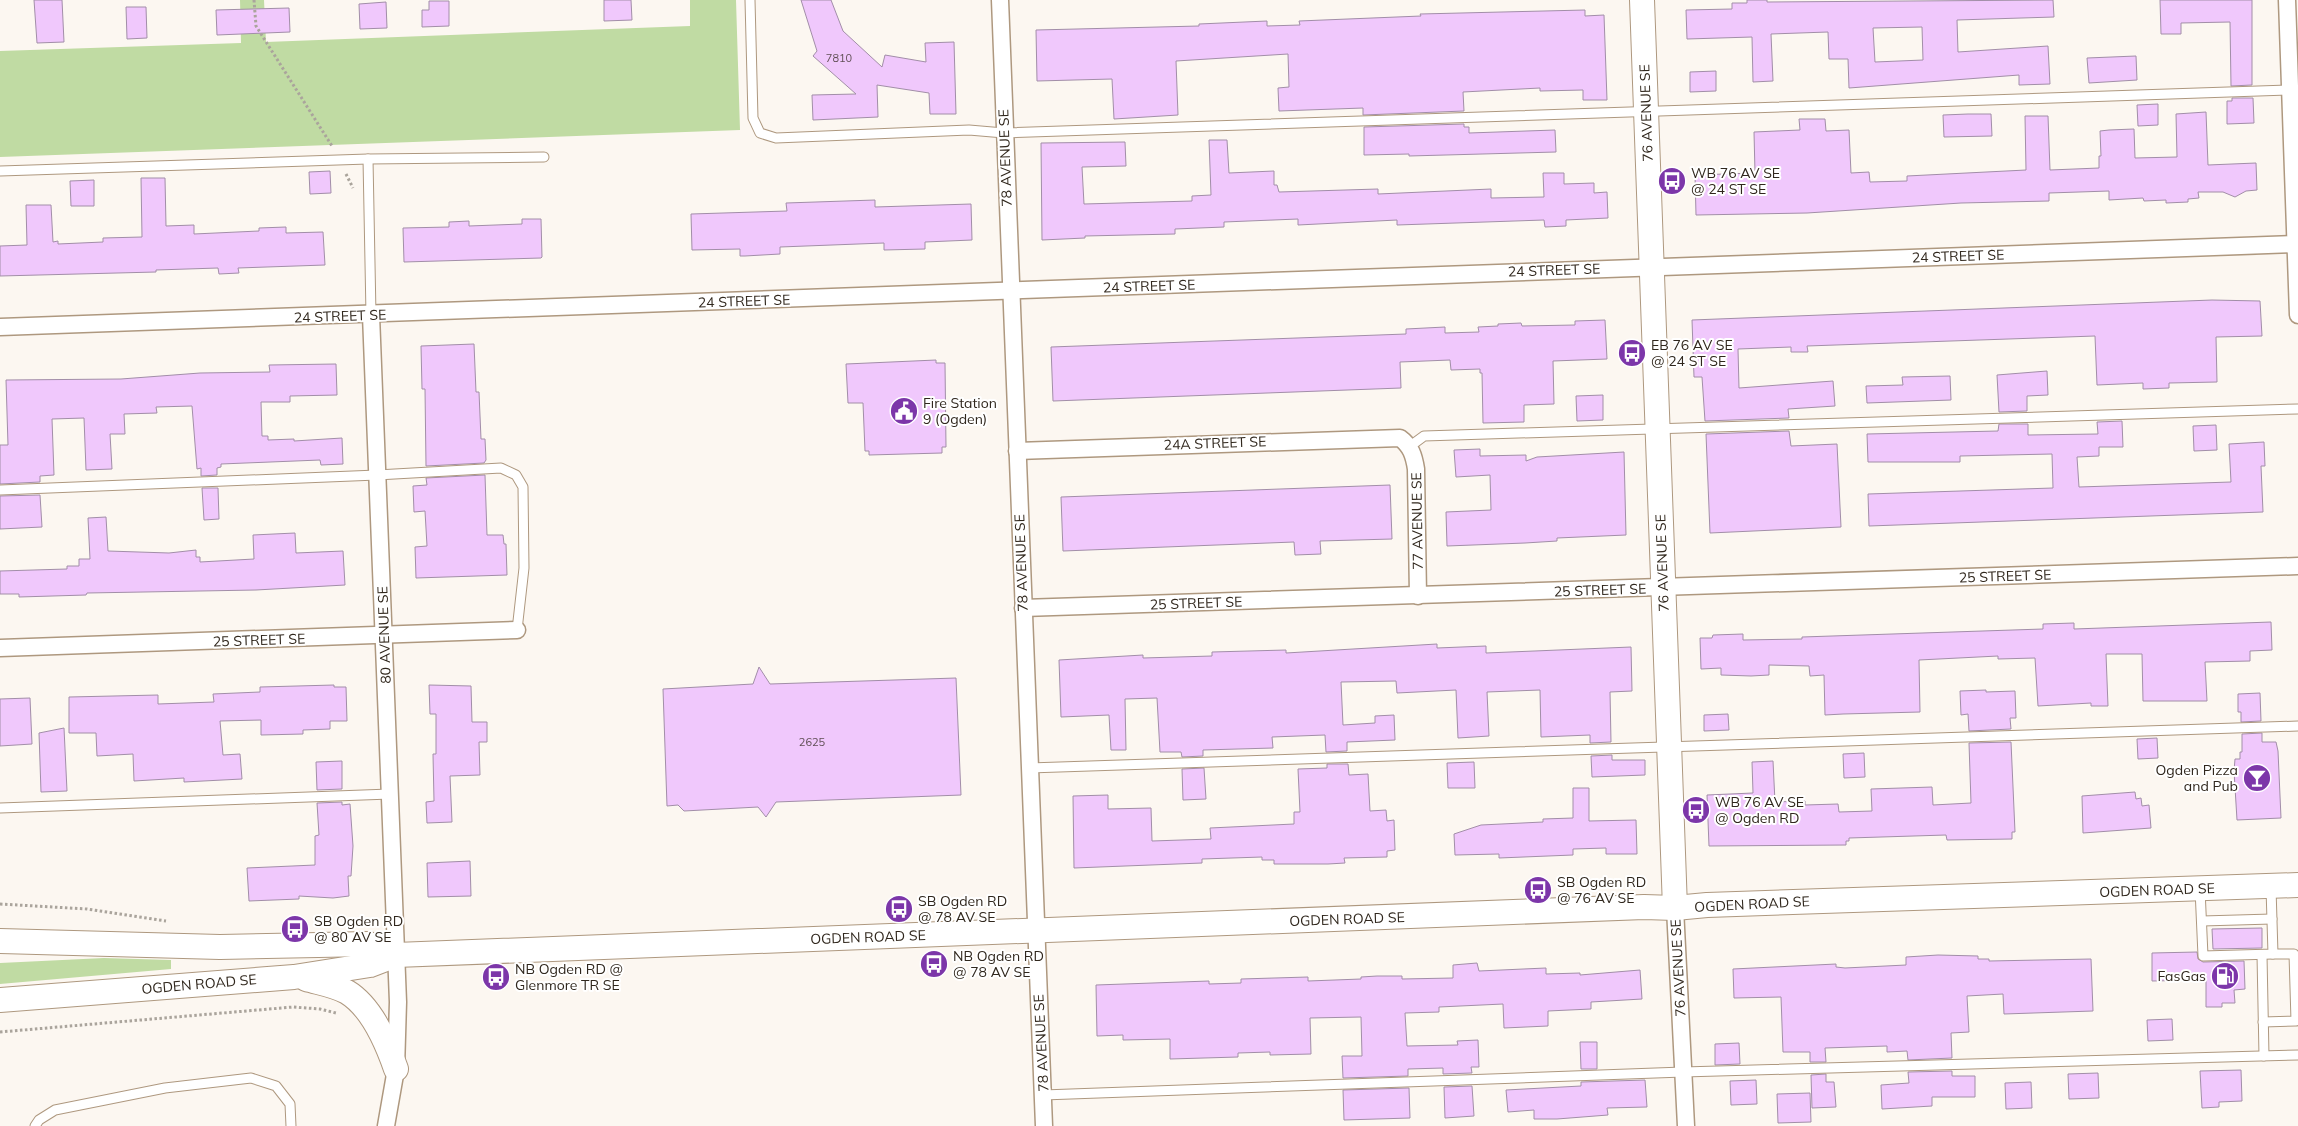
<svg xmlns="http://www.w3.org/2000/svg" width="2298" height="1126" font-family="Mulish,sans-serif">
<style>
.green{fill:#c0dba3}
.building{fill:#f0c8fc;stroke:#a28ea8;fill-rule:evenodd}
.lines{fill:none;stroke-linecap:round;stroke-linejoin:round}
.lane-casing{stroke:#ae987f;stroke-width:11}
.street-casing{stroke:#ae987f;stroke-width:19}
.secondary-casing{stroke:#ae987f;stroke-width:26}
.path{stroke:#aaa49c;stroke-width:3;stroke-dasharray:2.5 2.5;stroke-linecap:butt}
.lane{stroke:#fff;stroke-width:9}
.street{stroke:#fff;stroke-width:16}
.secondary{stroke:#fff;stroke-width:24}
.labels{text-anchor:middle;stroke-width:4;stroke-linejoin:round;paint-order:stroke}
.number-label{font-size:11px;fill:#604f55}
.street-label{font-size:14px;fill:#30271d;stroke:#fff}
.poi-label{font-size:14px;fill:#30271d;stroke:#fff;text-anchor:start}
</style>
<rect width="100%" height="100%" fill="#fcf7f1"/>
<g class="green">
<polygon points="240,0 264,0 266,42 690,26 690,0 736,0 740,130 0,157 0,51 241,43"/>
<polygon points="104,958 171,960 171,969 0,984 0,963"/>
</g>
<g class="building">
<polygon points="34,0 62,0 64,42 37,43"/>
<polygon points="604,0 631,0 632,20 604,21"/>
<polygon points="801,0 831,0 843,31 882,67 885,55 926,62 925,43 954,42 956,114 930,114 929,93 877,85 878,117 813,120 812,95 856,94 813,56 817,51"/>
<path d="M1747,0H1767V2L2053,0L2054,17L1957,20L1958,52L2048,46L2050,84L2019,85V75L1849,88L1848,59H1829L1828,32L1771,34L1773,81L1753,82L1752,37L1687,39L1686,10L1732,9V3H1747ZM1922,27L1923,60L1875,62L1873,28Z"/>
<polygon points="2160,0 2252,0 2252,85 2231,86 2230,22 2181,23 2181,34 2161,34"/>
<polygon points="429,1 449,1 449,26 422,27 422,10 429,10"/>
<polygon points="386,2 387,28 360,29 359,4"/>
<polygon points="126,7 146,7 147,38 127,39"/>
<polygon points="289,8 290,32 217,35 216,10"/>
<polygon points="1585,10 1585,16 1604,15 1607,100 1583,100 1583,90 1540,91 1540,88 1463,92 1464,111 1363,115 1363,108 1279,111 1278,88 1289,87 1288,54 1176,61 1178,115 1114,119 1112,79 1037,81 1036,30 1199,26 1199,24 1267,21 1267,26 1300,25 1299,21 1421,16 1420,14"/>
<polygon points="2136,56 2137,80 2089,83 2087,58"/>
<polygon points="1716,71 1716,91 1690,92 1690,72"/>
<polygon points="2232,98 2253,98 2254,123 2227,124 2227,101 2232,101"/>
<polygon points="2158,104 2158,125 2138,126 2137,105"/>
<polygon points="2206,112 2208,165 2256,163 2257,190 2246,191 2235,197 2223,192 2198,192 2199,198 2188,199 2188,202 2166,203 2166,200 2144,201 2143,198 2109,200 2109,191 2049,193 2049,201 1961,203 1807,213 1696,215 1695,175 1755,173 1754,132 1800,130 1799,119 1825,119 1826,131 1849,130 1851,173 1869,172 1870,182 1907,181 1907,176 2026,170 2025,116 2048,116 2050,170 2099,168 2099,156 2101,156 2100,131 2109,130 2134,129 2135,158 2177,157 2176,114"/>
<polygon points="1968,114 1991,114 1992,136 1944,137 1943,115"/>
<polygon points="1464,124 1464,127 1469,127 1469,133 1555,130 1556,152 1409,156 1409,154 1364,155 1364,127"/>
<polygon points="1209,140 1227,140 1229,173 1274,171 1274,185 1277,185 1279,192 1378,189 1378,194 1491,189 1491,198 1544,197 1543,173 1564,173 1564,184 1594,183 1594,193 1607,192 1608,218 1566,220 1566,226 1545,227 1544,220 1397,225 1397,220 1298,225 1298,219 1224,222 1224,227 1175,229 1175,234 1085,236 1085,238 1042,240 1041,143 1125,142 1126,166 1082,167 1084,204 1192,201 1192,196 1211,195"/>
<polygon points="330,171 331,193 310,194 309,172"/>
<polygon points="141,178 165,178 166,226 194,225 194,234 259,231 259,228 286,227 286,233 323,232 325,265 238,268 239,273 219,274 218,268 156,270 156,272 0,276 0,246 27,245 26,205 51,205 53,242 58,241 58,244 103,242 103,238 142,237"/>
<polygon points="94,180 94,206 71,206 70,181"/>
<polygon points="875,200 875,207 971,204 972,240 925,242 925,249 884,250 884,243 780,247 780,254 745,256 740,256 740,249 692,250 691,214 787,211 786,203"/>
<polygon points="522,219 541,219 542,257 541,258 404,262 403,228 449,227 449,222 469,221 469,226 522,224"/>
<polygon points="2212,300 2260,301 2262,336 2216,337 2217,382 2169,383 2169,388 2143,389 2143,383 2097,385 2095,336 1807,346 1808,352 1791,352 1791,347 1738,349 1739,388 1833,381 1835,406 1788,409 1789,418 1705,421 1702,377 1694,377 1692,320"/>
<polygon points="1605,320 1607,359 1553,361 1554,404 1524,405 1524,422 1483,423 1482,373 1480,373 1480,369 1451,370 1450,360 1400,362 1401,388 1053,401 1051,347 1406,334 1406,329 1445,327 1445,333 1479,332 1478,327 1498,326 1498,324 1521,323 1522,326 1575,325 1575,321"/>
<polygon points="474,344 476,392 479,392 481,439 485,439 486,460 484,463 426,466 425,389 422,389 421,346"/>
<polygon points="936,360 936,363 945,363 946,447 942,447 942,453 869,455 869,451 865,451 863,403 848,403 846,364"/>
<polygon points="336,364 337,395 290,396 290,402 261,402 262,436 268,436 268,440 294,439 294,441 342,438 343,464 321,465 320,460 221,464 221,467 217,468 217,475 201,476 201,468 197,469 192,406 156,407 157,413 124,414 125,434 110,434 112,469 86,470 84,418 52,419 54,475 40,476 40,482 0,484 0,445 8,445 6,380 121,379 200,373 270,372 269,365"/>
<polygon points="2047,371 2048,395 2027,396 2027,411 1999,412 1997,375"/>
<polygon points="1950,376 1951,400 1867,403 1866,386 1903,385 1902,377"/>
<polygon points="1603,395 1603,420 1577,421 1576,396"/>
<polygon points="2122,421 2123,447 2099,447 2099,456 2077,457 2079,487 2231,482 2229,444 2264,442 2265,466 2261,466 2263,512 1869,526 1868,494 2053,488 2052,454 1960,456 1960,462 1868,462 1867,434 1998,431 1999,424 2028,424 2028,435 2098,434 2097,422"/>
<polygon points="2216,425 2217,450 2194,451 2193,426"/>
<polygon points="1789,431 1791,446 1837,444 1841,527 1710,533 1706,434"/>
<polygon points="1480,449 1480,456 1526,455 1526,461 1537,457 1624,452 1626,535 1557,538 1557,541 1525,543 1447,546 1446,512 1491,510 1490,475 1456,477 1454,450"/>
<polygon points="485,475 487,535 503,535 504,544 506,544 507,575 416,578 415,547 427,546 425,511 414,512 413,486 427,485 426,478"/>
<polygon points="1390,485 1392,539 1320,541 1321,554 1295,555 1294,542 1063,551 1061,497"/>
<polygon points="202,488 218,488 219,519 204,520"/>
<polygon points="40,495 42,527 0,529 0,496"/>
<polygon points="106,517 108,551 169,553 196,550 196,557 200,557 200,562 254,559 253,535 295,533 296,553 343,551 345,585 256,590 87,593 86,595 19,597 19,594 0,594 0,571 67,569 67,566 79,566 79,559 90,559 88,518"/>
<polygon points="2271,622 2272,650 2250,651 2250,661 2205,662 2207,701 2143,701 2142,654 2106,654 2108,706 2091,706 2091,703 2038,706 2035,658 1998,659 1998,656 1919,660 1920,712 1843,714 1825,715 1824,675 1810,676 1809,666 1769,665 1769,675 1751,676 1721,675 1721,668 1701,669 1700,638 1712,638 1713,635 1743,634 1743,640 1802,639 1802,637 2043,629 2043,624 2074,623 2074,629"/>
<polygon points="1437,644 1437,648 1486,646 1486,653 1631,647 1632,691 1610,692 1611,742 1590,743 1590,735 1541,737 1540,690 1487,692 1489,736 1458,738 1456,690 1397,693 1396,681 1341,682 1343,725 1375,723 1375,716 1394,715 1395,740 1347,742 1347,751 1326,752 1325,735 1272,737 1273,748 1203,750 1203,756 1182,757 1181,752 1160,752 1157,698 1125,699 1126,750 1111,750 1109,715 1061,717 1059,660 1143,655 1143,658 1212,656 1212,652 1286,650 1286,653"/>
<polygon points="759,667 770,684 956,678 961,795 776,802 766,817 758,807 684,811 678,805 667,806 663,689 753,684"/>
<polygon points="334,685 334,687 346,687 347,721 330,721 330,729 303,730 303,734 261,735 261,720 220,721 223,755 240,754 242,779 184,782 184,778 134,781 133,754 97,756 96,733 69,733 69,697 158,695 158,704 214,702 213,694 260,692 260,687"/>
<polygon points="429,685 471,686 472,722 487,722 487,742 479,742 480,775 450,776 452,822 427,823 426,802 434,801 433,754 436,754 436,714 430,714"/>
<polygon points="1986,690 1986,692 2015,691 2016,718 2010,718 2011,729 1969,731 1968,714 1961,715 1960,691"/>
<polygon points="2260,693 2261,721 2241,722 2241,712 2238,712 2238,694"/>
<polygon points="30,698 32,744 0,746 0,699"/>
<polygon points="1728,714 1729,730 1704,731 1704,715"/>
<polygon points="64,728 67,791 41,792 39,733"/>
<polygon points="2262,733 2262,742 2276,742 2278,751 2281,818 2237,820 2234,771 2235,759 2240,759 2240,752 2242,752 2242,734"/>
<polygon points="2157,738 2158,758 2138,759 2137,739"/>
<polygon points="2011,742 2015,832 2012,832 2012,839 1947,840 1946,835 1849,838 1849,841 1846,841 1846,845 1709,846 1707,795 1753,793 1752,762 1773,761 1775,802 1805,801 1805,805 1838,804 1839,812 1872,811 1871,789 1932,787 1933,805 1971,803 1969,743"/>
<polygon points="1864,753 1865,777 1844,778 1843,754"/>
<polygon points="1612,755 1612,760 1645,760 1645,775 1592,777 1591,756"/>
<polygon points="342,761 342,789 317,790 316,762"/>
<polygon points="1474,762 1475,788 1448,788 1447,763"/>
<polygon points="1327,764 1348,764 1349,775 1368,774 1370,811 1386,810 1387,821 1394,820 1395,850 1387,851 1387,857 1344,858 1345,863 1328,864 1274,864 1274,860 1262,860 1262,857 1202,859 1202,863 1074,868 1073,796 1108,795 1108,809 1151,808 1152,841 1211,839 1210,828 1294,824 1294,812 1300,812 1298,769 1327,768"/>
<polygon points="1204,768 1206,799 1183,800 1182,769"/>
<polygon points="1573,788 1589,788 1589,821 1636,820 1637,854 1606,854 1606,848 1573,849 1573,855 1499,858 1499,854 1455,855 1454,834 1481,825 1543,822 1543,819 1573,818"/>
<polygon points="2135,792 2136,799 2141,798 2142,806 2149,805 2151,828 2083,833 2082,796"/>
<polygon points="342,802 342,805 350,804 353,846 351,876 348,876 349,896 333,898 299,896 299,899 249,901 247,868 315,865 315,836 319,835 317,803"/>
<polygon points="470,861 471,896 428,897 427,863"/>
<polygon points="2262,928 2262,948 2213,949 2212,929"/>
<polygon points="2197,952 2198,959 2203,962 2244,961 2245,989 2234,990 2235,1003 2222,1003 2222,1007 2206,1007 2206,980 2152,981 2152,953"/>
<polygon points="1938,955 1978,956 1978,959 1989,959 1989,961 2091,959 2093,1011 2004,1014 2003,994 1967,996 1969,1032 1951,1033 1952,1058 1908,1060 1907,1051 1887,1052 1887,1046 1825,1048 1826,1062 1810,1062 1810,1052 1783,1052 1781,997 1734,998 1733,969 1836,964 1836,967 1845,968 1906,965 1906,957"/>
<polygon points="1477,963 1479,971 1546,968 1546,974 1580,973 1580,975 1640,970 1642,999 1591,1002 1591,1009 1548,1011 1548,1026 1504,1028 1503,1004 1439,1007 1439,1012 1405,1013 1407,1046 1458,1045 1457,1041 1478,1040 1479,1067 1471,1067 1472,1073 1443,1074 1443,1068 1408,1069 1408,1076 1343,1078 1342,1056 1362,1056 1361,1017 1310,1018 1311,1054 1270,1055 1270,1052 1238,1053 1238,1057 1170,1059 1170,1039 1123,1040 1123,1035 1097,1036 1096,985 1209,981 1209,984 1241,983 1241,979 1308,977 1308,981 1361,979 1361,977 1377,976 1402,976 1402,979 1453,978 1453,965"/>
<polygon points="2172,1019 2173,1040 2148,1041 2147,1020"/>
<polygon points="1580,1042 1597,1042 1597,1069 1581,1069"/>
<polygon points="1739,1043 1740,1064 1715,1065 1715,1044"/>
<polygon points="2241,1070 2242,1101 2219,1102 2219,1107 2202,1108 2200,1071"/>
<polygon points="1952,1071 1952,1076 1975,1076 1975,1097 1932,1097 1932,1106 1882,1109 1881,1085 1909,1083 1908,1072"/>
<polygon points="2098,1073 2099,1098 2069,1099 2068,1074"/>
<polygon points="1826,1074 1826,1082 1834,1082 1836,1107 1812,1108 1811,1075"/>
<polygon points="1645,1080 1647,1107 1607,1108 1608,1115 1557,1119 1534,1119 1534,1110 1508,1112 1506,1090 1581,1086 1581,1082"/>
<polygon points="1756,1080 1757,1104 1731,1105 1730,1081"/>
<polygon points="2031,1082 2032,1108 2006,1109 2005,1083"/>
<polygon points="1472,1086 1474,1116 1445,1118 1444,1087"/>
<polygon points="1409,1088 1410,1118 1344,1120 1343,1090"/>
<polygon points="1810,1093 1811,1122 1778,1123 1777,1094"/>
</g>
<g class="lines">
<defs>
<g id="lane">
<polyline points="750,0 753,118 760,133 776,138 969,130 1004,133 2290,90"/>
<polyline points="368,159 371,315"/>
<polyline points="0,171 368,159 544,157"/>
<polyline points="1409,447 1424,436 2298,409"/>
<polyline points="0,490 377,475 501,468 516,475 523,487 524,568 517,630"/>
<polyline points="1029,768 2298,726"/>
<polyline points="0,808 390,794"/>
<polyline points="2200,889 2203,956 2273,954 2271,888"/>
<polyline points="2202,921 2272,919"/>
<polyline points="2262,955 2264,1056"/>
<polyline points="2263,1022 2296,1021 2294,954 2273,954"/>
<polyline points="1043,1095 1683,1072 2298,1055"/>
<polyline points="35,1126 39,1120 55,1110 165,1088 251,1078 276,1086 290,1104 291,1126"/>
</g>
<g id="street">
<polyline points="1000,0 1044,1126"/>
<polyline points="2287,0 2298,315"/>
<polyline points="371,315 398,1002 396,1069 386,1126"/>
<polyline points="0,327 2298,244"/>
<path d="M1017,451L1400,438C1411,446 1414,456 1416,469L1418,596"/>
<polyline points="1023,608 2298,566"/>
<polyline points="0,648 517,630"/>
<polyline points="1675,908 1686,1126"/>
</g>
<g id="secondary">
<polyline points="1642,0 1675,908"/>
<polyline points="0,941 220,947 369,944 396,955"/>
<path d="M306,979C320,983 334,985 347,992C372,1007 387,1043 396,1069"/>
<polyline points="0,1000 294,977 370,965 396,955 1644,907 1675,908 1707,905 2298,885"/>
</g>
</defs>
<use href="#lane" class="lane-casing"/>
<use href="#street" class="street-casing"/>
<use href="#secondary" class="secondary-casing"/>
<g class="path">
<polyline points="254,0 256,26 332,146"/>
<polyline points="346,174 353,188"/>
<polyline points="0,904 87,909 166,921"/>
<polyline points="0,1032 293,1007 320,1009 336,1013"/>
</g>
<use href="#lane" class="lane"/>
<use href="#street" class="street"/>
<use href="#secondary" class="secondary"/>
</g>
<defs>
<symbol id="bus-disc" viewBox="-11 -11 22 22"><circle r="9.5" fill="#7c36a9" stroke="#fff"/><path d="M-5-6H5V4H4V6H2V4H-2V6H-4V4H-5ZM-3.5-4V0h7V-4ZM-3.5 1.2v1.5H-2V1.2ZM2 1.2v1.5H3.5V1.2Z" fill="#fff"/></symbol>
<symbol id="civic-disc" viewBox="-11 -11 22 22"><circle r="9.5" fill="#7c36a9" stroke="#fff"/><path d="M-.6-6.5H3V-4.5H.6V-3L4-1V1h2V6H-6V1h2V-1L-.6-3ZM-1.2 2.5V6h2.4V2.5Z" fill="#fff"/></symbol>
<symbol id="bar-disc" viewBox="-11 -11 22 22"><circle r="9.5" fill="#7c36a9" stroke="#fff"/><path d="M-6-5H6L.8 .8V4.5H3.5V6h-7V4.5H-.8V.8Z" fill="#fff"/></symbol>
<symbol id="fuel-disc" viewBox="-11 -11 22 22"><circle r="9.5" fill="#7c36a9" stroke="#fff"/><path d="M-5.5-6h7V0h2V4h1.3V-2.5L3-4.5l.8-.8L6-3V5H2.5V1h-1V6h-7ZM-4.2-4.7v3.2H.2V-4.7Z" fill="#fff"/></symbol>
</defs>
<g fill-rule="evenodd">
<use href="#bus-disc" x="1656" y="165" width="32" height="32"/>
<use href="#bus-disc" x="1616" y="337" width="32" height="32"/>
<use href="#civic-disc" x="888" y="395" width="32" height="32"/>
<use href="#bar-disc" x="2241" y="762" width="32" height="32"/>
<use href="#bus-disc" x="1680" y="794" width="32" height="32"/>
<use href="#bus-disc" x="1522" y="874" width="32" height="32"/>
<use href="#bus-disc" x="883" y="893" width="32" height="32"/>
<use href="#bus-disc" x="279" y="913" width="32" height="32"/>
<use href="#bus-disc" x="918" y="948" width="32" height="32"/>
<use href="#fuel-disc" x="2209" y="960" width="32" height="32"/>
<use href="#bus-disc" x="480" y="961" width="32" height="32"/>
</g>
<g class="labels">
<g class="number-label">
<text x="839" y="62">7810</text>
<text x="812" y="746">2625</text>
</g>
<g class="street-label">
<text transform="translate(1646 113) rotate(-92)" y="5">76 AVENUE SE</text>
<text transform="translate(1005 158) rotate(-92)" y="5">78 AVENUE SE</text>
<text transform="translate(1958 256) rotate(-2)" y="5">24 STREET SE</text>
<text transform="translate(1554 270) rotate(-2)" y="5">24 STREET SE</text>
<text transform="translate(1149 286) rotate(-2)" y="5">24 STREET SE</text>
<text transform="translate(744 301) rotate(-2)" y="5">24 STREET SE</text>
<text transform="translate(340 316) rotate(-2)" y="5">24 STREET SE</text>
<text transform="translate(1215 443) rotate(-2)" y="5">24A STREET SE</text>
<text transform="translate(1417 521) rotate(-91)" y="5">77 AVENUE SE</text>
<text transform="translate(1021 563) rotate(-92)" y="5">78 AVENUE SE</text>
<text transform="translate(1662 563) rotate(-92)" y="5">76 AVENUE SE</text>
<text transform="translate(2005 576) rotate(-2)" y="5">25 STREET SE</text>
<text transform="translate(1600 590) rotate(-2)" y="5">25 STREET SE</text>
<text transform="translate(1196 603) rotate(-2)" y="5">25 STREET SE</text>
<text transform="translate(384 635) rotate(-92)" y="5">80 AVENUE SE</text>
<text transform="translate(259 640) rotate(-2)" y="5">25 STREET SE</text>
<text transform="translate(2157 890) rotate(-2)" y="5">OGDEN ROAD SE</text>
<text transform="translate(1752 904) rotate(-3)" y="5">OGDEN ROAD SE</text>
<text transform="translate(1347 919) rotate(-2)" y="5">OGDEN ROAD SE</text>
<text transform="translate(868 937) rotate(-2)" y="5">OGDEN ROAD SE</text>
<text transform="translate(1678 968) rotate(-93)" y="5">76 AVENUE SE</text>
<text transform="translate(199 984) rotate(-5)" y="5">OGDEN ROAD SE</text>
<text transform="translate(1041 1043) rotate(-93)" y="5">78 AVENUE SE</text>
</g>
<g class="poi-label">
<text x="1691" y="178">WB 76 AV SE<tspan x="1691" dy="16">@ 24 ST SE</tspan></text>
<text x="1651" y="350">EB 76 AV SE<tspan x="1651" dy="16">@ 24 ST SE</tspan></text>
<text x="923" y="408">Fire Station<tspan x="923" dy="16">9 (Ogden)</tspan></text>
<text x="2238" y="775" text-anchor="end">Ogden Pizza<tspan x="2238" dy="16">and Pub</tspan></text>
<text x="1715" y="807">WB 76 AV SE<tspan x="1715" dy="16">@ Ogden RD</tspan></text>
<text x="1557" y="887">SB Ogden RD<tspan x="1557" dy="16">@ 76 AV SE</tspan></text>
<text x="918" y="906">SB Ogden RD<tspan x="918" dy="16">@ 78 AV SE</tspan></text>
<text x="314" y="926">SB Ogden RD<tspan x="314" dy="16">@ 80 AV SE</tspan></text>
<text x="953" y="961">NB Ogden RD<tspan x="953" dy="16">@ 78 AV SE</tspan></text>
<text x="515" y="974">NB Ogden RD @<tspan x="515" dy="16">Glenmore TR SE</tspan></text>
<text x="2206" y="981" text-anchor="end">FasGas</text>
</g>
</g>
</svg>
